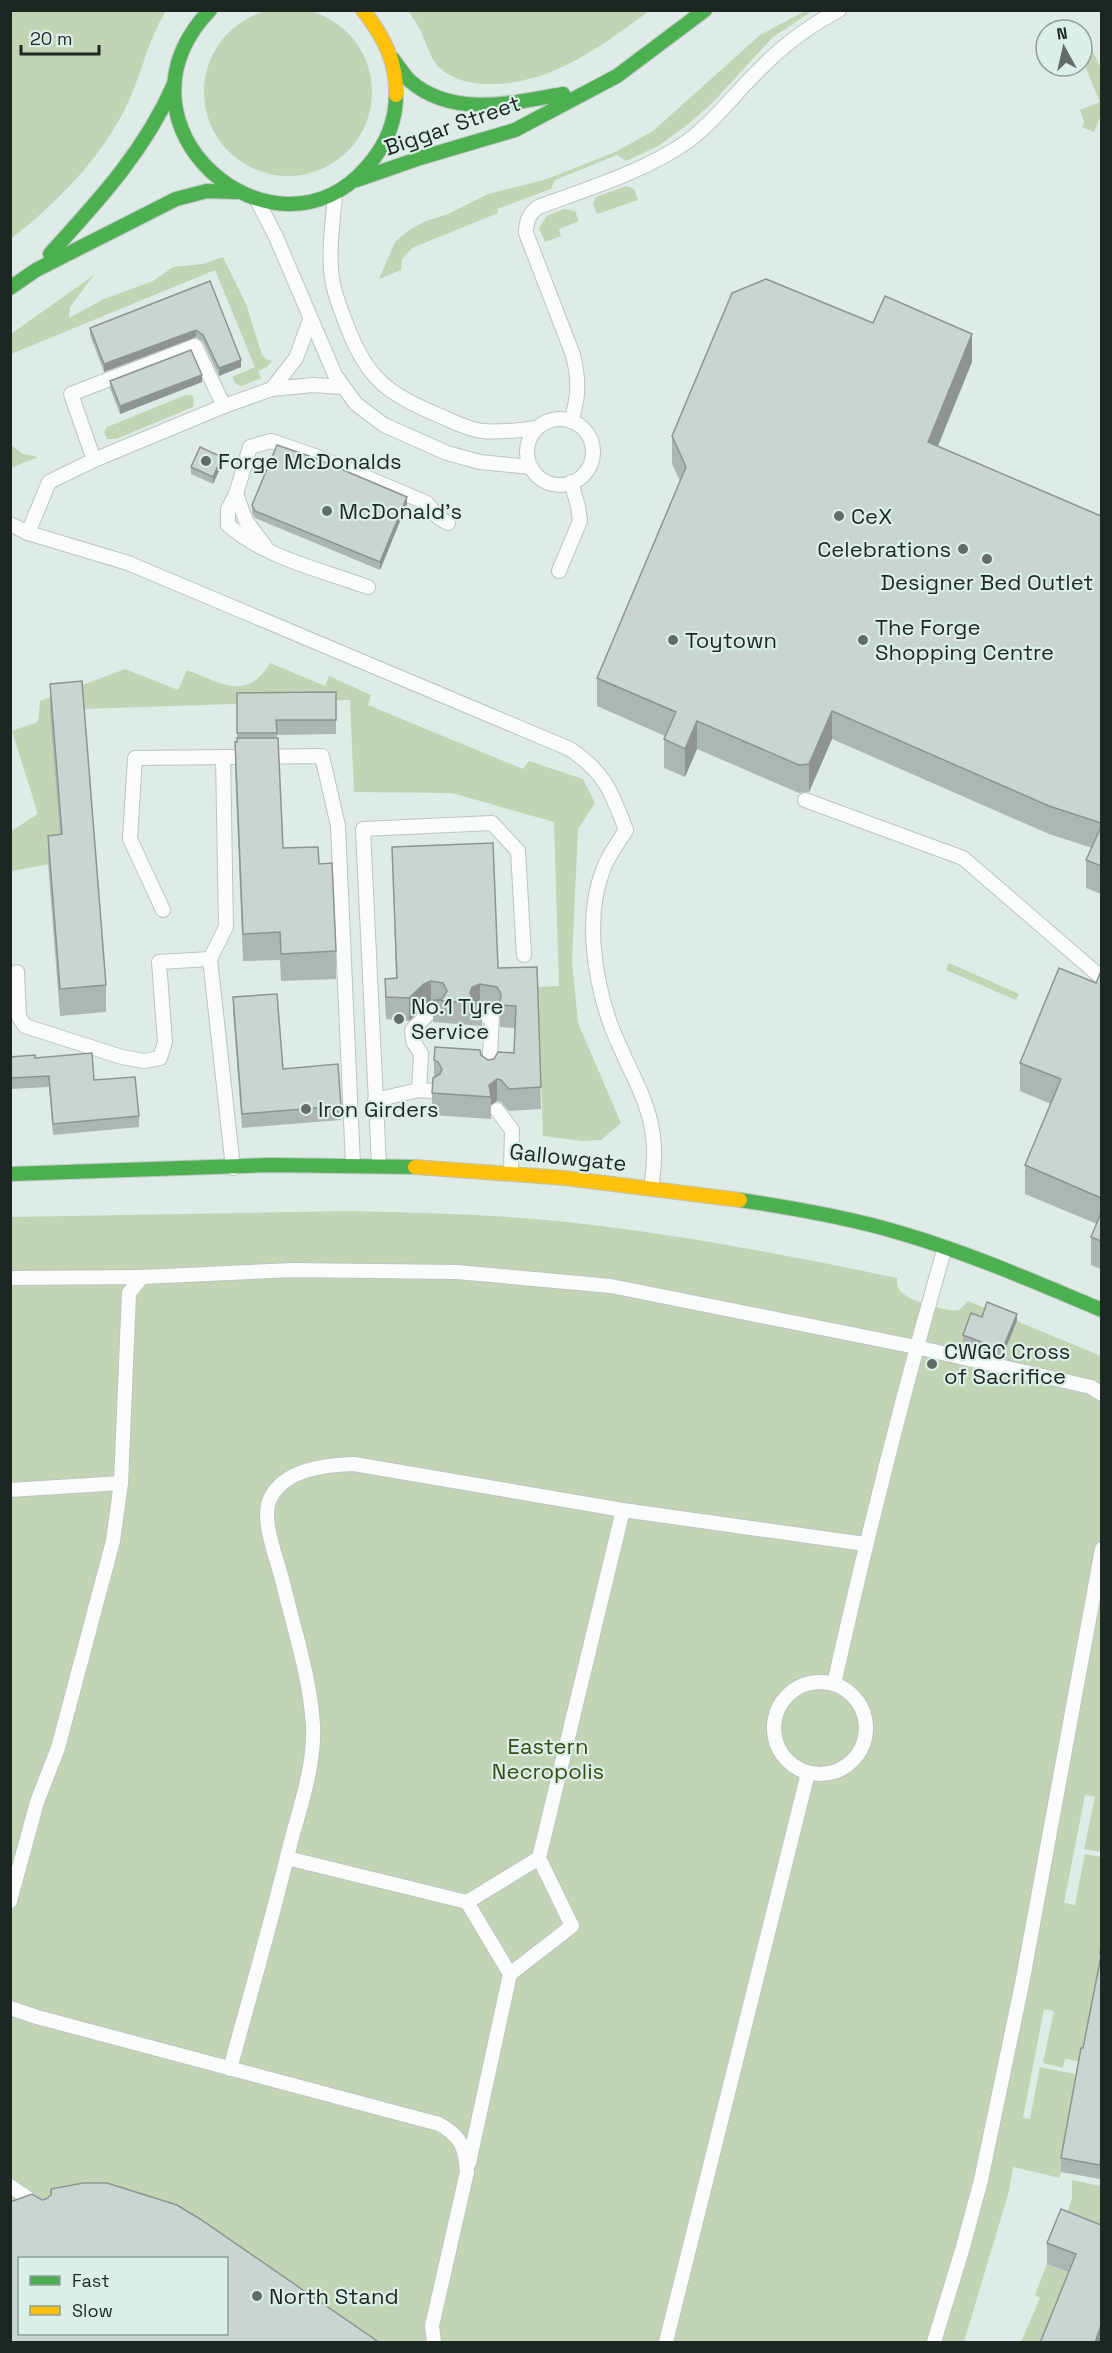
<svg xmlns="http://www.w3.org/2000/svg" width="1112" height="2353" font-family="'Space Grotesk',sans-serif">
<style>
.green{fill:#c2d4b4;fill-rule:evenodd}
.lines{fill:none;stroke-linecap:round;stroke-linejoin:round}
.lane-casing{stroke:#bbc5c1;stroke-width:16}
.fast-casing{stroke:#bbc5c1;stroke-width:16}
.slow-casing{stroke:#bbc5c1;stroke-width:16}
.lane{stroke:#fafcfb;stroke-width:14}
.fast{stroke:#4caf50;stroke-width:14}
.slow{stroke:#ffc107;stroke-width:14}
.wall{fill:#aeb6b4}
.shaded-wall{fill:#8d9492}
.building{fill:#cad4d1;stroke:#8d9492;stroke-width:1.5;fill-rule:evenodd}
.poi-dot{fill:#626b67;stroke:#daf0e7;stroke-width:2}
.labels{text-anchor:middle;stroke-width:4.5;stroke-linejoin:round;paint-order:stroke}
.street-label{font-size:22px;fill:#1e2623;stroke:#daf0e7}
.poi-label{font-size:22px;fill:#1e2623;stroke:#daf0e7;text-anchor:start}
.park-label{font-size:22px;fill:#384b12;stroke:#daf0e7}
</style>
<rect width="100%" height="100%" fill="#dfebe6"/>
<g class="green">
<circle cx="288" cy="92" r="84"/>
<path d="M11,10L166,11C150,36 144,64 133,91C109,151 60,200 11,239Z"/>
<path d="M408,11H649C600,47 550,86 485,84C469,83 455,80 442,70C431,61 428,47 422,34C419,26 413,18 408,11Z"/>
<polygon points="805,11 812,11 773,37 714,101 686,126 658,146 626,161 617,155 555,180 551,189 497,209 498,213 412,248 402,259 401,270 379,279 395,242 409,230 426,221 448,214 488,194 547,179 615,152 653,131 760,35"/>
<polygon points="1092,49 1100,67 1102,67 1101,114 1094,132 1082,127 1084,121 1080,110 1100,102 1082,59 1082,53"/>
<polygon points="626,186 634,189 638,200 597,214 593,204 596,197"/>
<polygon points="564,209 575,211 579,221 559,229 561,236 545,242 539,228 547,216"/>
<polygon points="223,257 246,304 262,355 266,359 272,361 267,367 258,371 261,378 241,386 235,383 232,377 255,367 215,270 11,354 11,334 94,275 70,307 69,318 104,299 153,281 173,267 203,264"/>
<polygon points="186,395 192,395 194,399 193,407 116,439 107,439 104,432 107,427"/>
<polygon points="11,445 23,454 38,457 11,468"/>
<path d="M270,663L325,686L329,676L371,695L368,705L523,769L529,761L583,779L595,803L578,829L572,961L578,1023L621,1123L601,1140L582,1141L543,1136L538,987L559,986L554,822L452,793L354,792L350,700L82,709L62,862L11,871V831L38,814L12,731L38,722L40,701L125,669L178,690L187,670C220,683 247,702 270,663Z"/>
<polygon points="949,963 1019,994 1016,1000 946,970"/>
<path d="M349,1211C422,1213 494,1214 566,1222C678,1234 787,1255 897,1278C897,1283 897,1287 901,1292C908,1300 948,1313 959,1310L968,1301L1101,1356V1852L1084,1849L1095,1797L1085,1795L1064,1903L1075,1905L1085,1854L1101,1857L1102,1959L1083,2062L1065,2059L1063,2068L1043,2063L1054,2011L1044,2009L1023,2118L1030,2119L1040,2067L1085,2076L1076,2092L1060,2178L1013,2167L1009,2191L964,2342H11L10,1217ZM20,2258H226V2334H20Z"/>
<polygon points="1072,2180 1101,2186 1101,2247 1061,2231 1072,2198"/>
<polygon points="1047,2264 1077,2276 1048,2342 1021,2342 1040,2298 1035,2295"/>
</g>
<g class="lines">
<defs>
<g id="lane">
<path d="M335,195C333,222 328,251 332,278C334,294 341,310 347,326C367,379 387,393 438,415C452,421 467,429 482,431C500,433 519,430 537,428"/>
<polyline points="258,202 276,237 335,375 356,404 384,425 447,453 480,462 531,467"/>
<polyline points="272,389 296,358 310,320"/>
<circle cx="560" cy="452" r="33"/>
<path d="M571,421C579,397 579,379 573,355L526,233C526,221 529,214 538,207C587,189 646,171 688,141C715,121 735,93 759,70C783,45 809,26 839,10"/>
<polyline points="94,460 71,394 195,346 224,406"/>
<polyline points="236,494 246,521 265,546"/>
<path d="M10,524L28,533L128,563L570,749C606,774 611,791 626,830C618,843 608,856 603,870C585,916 594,977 610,1023C634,1087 664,1114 651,1188"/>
<polyline points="28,533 49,482 94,460 224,406 272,389 313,385 342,387"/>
<polyline points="559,571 580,521 578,506 571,482"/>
<path d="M368,587C321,570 266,558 228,525V509L236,494L250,447L271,441L318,457L427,503L439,518L448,523"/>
<polyline points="223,757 226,927 210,959 233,1168"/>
<polyline points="805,800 963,858 1102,978"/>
<polyline points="163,910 130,839 135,758 322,756 338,826 353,1165"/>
<polyline points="17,972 19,1017 25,1026 122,1057 144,1061 160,1058 165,1042 159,962 210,959"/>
<polyline points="479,1015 492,1016 489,1073"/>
<polyline points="419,1090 421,1054 413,1041 412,1030 430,1012 438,1013"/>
<polyline points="375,1100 419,1090 433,1091"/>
<polyline points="497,1110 512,1130 511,1172"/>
<polyline points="379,1165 363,829 492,823 518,851 524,955"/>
<polyline points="10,1278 142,1277"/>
<polyline points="10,1490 121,1483"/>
<circle cx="820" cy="1728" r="46"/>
<path d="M834,1684C867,1537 903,1392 945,1247"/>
<polyline points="287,1858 467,1902"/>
<polyline points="539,1858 467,1902 510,1974 572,1926 539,1858 623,1510"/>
<polyline points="10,1901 37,1802 58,1748 113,1541 121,1483 129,1293 142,1277 292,1270 457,1272 611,1286 916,1347 1091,1387 1102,1394"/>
<path d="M10,2008L37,2017L439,2124C462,2137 465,2147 467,2172L432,2326L434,2342"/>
<path d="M230,2069C250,1995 272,1920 290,1845C300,1807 315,1765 313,1725C310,1677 294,1629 283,1583C278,1561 260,1520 270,1499C284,1469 325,1465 354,1464L623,1510L865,1544"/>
<polyline points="469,2163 510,1974"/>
<polyline points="10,2186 41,2207"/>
<polyline points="666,2342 808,1773"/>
<polyline points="934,2342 963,2247 981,2180 1022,1984 1102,1549"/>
</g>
<g id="fast">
<path d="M210,10C99,126 273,273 366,168C385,147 396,123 396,95"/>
<path d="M393,59C398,66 404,75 410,81C453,118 513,103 563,94"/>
<polyline points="357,180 420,158 515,130 617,76 705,10"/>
<path d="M50,254C98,201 145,151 174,84"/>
<polyline points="10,288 36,270 176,199 207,191 236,192"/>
<polyline points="10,1174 270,1165 415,1167"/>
<path d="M740,1200C793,1208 846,1217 897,1232C967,1252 1035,1282 1102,1310"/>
</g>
<g id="slow">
<path d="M363,10C383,36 397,61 396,95"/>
<polyline points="415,1167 565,1178 740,1200"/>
</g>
</defs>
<use href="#lane" class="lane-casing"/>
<use href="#fast" class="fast-casing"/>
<use href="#slow" class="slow-casing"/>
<use href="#lane" class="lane"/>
<use href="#fast" class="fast"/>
<use href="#slow" class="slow"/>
</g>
<g class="wall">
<polygon points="210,281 241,367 219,376 203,342 196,337 104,372 90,335 90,328"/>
<polygon points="873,323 972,362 938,446 1101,516 1101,894 1086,888 1086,860 1092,848 1049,834 832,739 809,792 799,793 697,749 685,777 664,768 664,739 665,736 597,706 597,678 680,481 672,464 672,436"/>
<polygon points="110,381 202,382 120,414 110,388"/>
<polygon points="222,464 213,484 191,474 191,467"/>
<polygon points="407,504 380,570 255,518 252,513 252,505"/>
<polygon points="50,684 106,985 106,1012 60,1016 48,863 48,836 60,835 50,711"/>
<polygon points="336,692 336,734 277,735 277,738 283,848 319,864 336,951 336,979 281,981 280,960 243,961 235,770 235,742 237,742 237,693"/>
<polygon points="392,847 498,968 537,967 541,1109 509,1111 501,1102 497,1101 491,1105 491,1119 432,1115 432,1093 434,1077 434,1060 481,1055 488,1060 514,1053 515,1028 500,1027 500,1015 497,1009 482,1006 482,1026 433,1022 433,1003 431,1003 424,1006 409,1021 386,1019 385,1001 385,979 396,978"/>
<polygon points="1101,971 1101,1269 1091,1265 1091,1237 1097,1224 1025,1194 1025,1165 1051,1104 1020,1091 1020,1063 1096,983"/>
<polygon points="233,997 283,1069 341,1106 341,1120 242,1128 233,1012"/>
<polygon points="10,1057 35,1058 94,1080 139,1116 139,1127 53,1135 49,1087 10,1089"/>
<polygon points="982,1317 1017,1321 1002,1357 963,1342 963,1335"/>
<polygon points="1101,1944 1100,2179 1061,2172 1061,2158 1100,1964 1100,1954"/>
<polygon points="1101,2225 1068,2272 1047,2264 1047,2243"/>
</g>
<g class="shaded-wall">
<polygon points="196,330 196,337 104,372 104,364"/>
<polygon points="972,334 972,362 928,470 928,442"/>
<polygon points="241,360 241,367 219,376 219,368"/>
<polygon points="202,375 202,382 120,414 120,406"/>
<polygon points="222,457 222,464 213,484 213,477"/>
<polygon points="407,497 407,504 380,570 380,562"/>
<polygon points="832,711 832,739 809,792 809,764"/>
<polygon points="697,721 697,749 685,777 685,749"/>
<polygon points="431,981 431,1003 424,1006 409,1021 409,998 424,984"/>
<polygon points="480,984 480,1004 470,1003 470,993 472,987"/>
<polygon points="497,1079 497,1101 491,1105 491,1097 489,1085"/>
<polygon points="1017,1314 1017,1321 1002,1357 1002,1350"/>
<polygon points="1101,2156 1101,2170 1100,2179 1100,2165"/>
<polygon points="1101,2325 1101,2343 1095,2343"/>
</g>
<g class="building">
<polygon points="766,279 873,323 885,296 972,334 928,442 1101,516 1101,823 1049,806 832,711 809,764 799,765 697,721 685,749 664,739 676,712 597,678 686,467 672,436 732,293"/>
<polygon points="210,281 241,360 219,368 203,335 196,330 104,364 90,328"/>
<polygon points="191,350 202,375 120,406 110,381"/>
<polygon points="277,445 315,458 407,497 380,562 255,511 252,505"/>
<polygon points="200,447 222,457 213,477 191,467"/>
<polygon points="82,681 106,985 60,989 48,836 62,834 50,684"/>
<polygon points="336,692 336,720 276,720 277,733 237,733 237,693"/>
<polygon points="237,738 278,738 283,848 318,847 319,864 332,863 336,951 281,954 280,932 243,934 235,742 237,742"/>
<polygon points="1101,827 1101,866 1086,860"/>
<polygon points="493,843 498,968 537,967 541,1087 509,1089 501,1080 497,1079 489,1085 491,1097 432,1093 433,1078 440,1074 442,1069 438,1062 434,1060 435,1047 480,1050 481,1055 488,1060 494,1059 498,1052 514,1053 516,1006 500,1005 501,994 497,987 480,984 472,987 470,993 473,1000 482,1004 433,1000 442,999 447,991 443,983 431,981 424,984 409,998 386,997 385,979 397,978 392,847"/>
<polygon points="1059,968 1096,983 1101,971 1101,1198 1025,1165 1061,1079 1020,1063"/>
<polygon points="277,994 283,1069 338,1064 341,1106 242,1114 233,997"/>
<polygon points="92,1053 94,1080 135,1077 139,1116 53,1124 49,1076 10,1078 10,1057 35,1055 35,1058"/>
<polygon points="1101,1213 1101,1241 1091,1237"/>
<polygon points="987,1302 1017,1314 1002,1350 963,1335 971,1313 982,1317"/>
<polygon points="1101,1944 1101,2156 1100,2165 1061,2158 1081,2048 1083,2048 1101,1956 1100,1954"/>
<path d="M83,2183H107L177,2205L200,2219L380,2343H10V2202L32,2194L42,2200L46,2199L51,2195V2189ZM20,2259H226V2334H20Z"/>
<polygon points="1061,2209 1101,2225 1101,2325 1095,2343 1040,2343 1076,2254 1047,2243"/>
</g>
<g class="poi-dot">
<circle cx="206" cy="461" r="6"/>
<circle cx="327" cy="511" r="6"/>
<circle cx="839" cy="516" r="6"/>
<circle cx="963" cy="549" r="6"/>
<circle cx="987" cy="559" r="6"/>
<circle cx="673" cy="640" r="6"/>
<circle cx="863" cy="640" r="6"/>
<circle cx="399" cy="1019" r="6"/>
<circle cx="306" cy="1109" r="6"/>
<circle cx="932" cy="1364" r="6"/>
<circle cx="257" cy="2296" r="6"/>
</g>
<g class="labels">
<g class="street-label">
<text transform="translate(452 125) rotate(-19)" y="8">Biggar Street</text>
<text transform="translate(568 1157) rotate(6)" y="8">Gallowgate</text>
</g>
<g class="poi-label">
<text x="218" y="469">Forge McDonalds</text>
<text x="339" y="519">McDonald's</text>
<text x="851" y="524">CeX</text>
<text x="951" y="557" text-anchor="end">Celebrations</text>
<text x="987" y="590" text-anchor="middle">Designer Bed Outlet</text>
<text x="875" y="635">The Forge<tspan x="875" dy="25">Shopping Centre</tspan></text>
<text x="685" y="648">Toytown</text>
<text x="411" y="1014">No.1 Tyre<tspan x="411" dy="25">Service</tspan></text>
<text x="318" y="1117">Iron Girders</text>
<text x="944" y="1359">CWGC Cross<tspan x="944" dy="25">of Sacrifice</tspan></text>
<text x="269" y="2304">North Stand</text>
</g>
<g class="park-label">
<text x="548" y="1754">Eastern<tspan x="548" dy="25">Necropolis</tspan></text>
</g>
</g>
<rect width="1112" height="2353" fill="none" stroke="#1e2623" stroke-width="24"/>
<rect x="18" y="2257" width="210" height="78" fill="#daf0e7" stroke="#8f9f99" stroke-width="1.5"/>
<rect x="30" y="2276" width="30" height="9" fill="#4caf50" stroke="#8f9f99" stroke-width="1.5"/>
<text x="72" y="2287" font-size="18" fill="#1e2623">Fast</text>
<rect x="30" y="2306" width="30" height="9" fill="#ffc107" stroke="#8f9f99" stroke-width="1.5"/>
<text x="72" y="2317" font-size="18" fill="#1e2623">Slow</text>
<g transform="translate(1064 48) rotate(352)"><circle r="28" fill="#daf0e7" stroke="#8f9f99" stroke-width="1.5"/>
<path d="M0-4.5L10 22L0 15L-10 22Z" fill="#626b67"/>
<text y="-9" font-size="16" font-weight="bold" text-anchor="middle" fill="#1e2623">N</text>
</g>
<path d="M21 45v9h78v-9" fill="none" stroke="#1e2623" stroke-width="3"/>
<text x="30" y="45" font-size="18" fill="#1e2623" stroke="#daf0e7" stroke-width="4.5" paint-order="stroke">20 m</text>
</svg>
